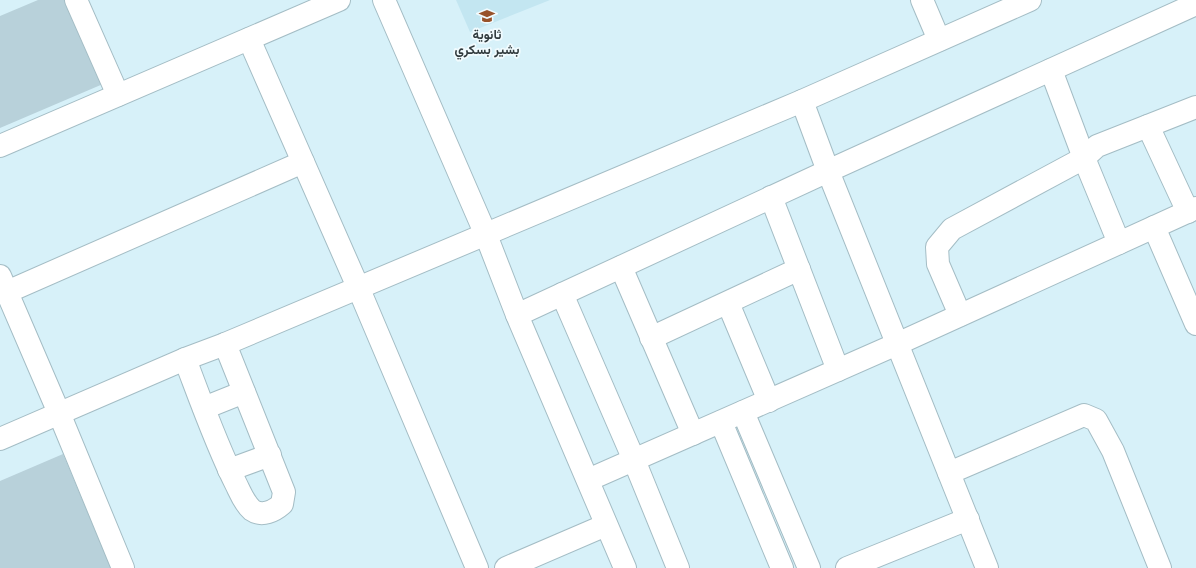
<svg xmlns="http://www.w3.org/2000/svg" width="1196" height="568" font-family="Quicksand,Vazirmatn,sans-serif">
<style>
.built{fill:#c3e6f1}
.building{fill:#b8d1da}
.lines{fill:none;stroke-linecap:round;stroke-linejoin:round}
.minor-casing{stroke:#a4bdc5;stroke-width:24}
.minor{stroke:#fff;stroke-width:22}
.labels{text-anchor:middle;stroke-width:3.5;stroke-linejoin:round;paint-order:stroke}
.poi-label{font-size:13px;font-weight:bold;fill:#303a3d;stroke:#f1fbfe}
</style>
<rect width="100%" height="100%" fill="#d7f1f9"/>
<polygon class="built" points="456,0 550,0 470,32"/>
<g class="building">
<polygon points="38,0 68,0 103,84 0,128 0,16"/>
<polygon points="63,454 111,568 0,568 0,481"/>
</g>
<g class="lines">
<defs>
<g id="minor">
<polyline points="76,0 118,95"/>
<polyline points="384,0 486,235 517,315 625,568"/>
<polyline points="922,0 939,40"/>
<polyline points="249,39 358,287 477,568"/>
<polyline points="1051,70 1084,158 1119,243"/>
<polyline points="802,101 828,171 987,568"/>
<polyline points="1148,126 1188,212"/>
<polyline points="0,146 339,0"/>
<polyline points="771,197 838,370"/>
<polyline points="1154,227 1196,324"/>
<polyline points="621,267 693,434"/>
<polyline points="0,276 59,413 123,568"/>
<polyline points="7,292 303,162"/>
<polyline points="562,294 634,460 678,568"/>
<polyline points="728,303 769,401"/>
<polyline points="517,315 828,171 1196,4"/>
<polyline points="960,315 938,264 937,247 952,229 1084,158 1097,146 1196,107"/>
<polyline points="651,338 799,269"/>
<path d="M185,359C201,401 216,444 236,484C240,492 244,503 252,510C262,517 274,511 282,504L284,492L225,344"/>
<polyline points="204,408 244,392"/>
<polyline points="743,412 809,568"/>
<polyline points="721,422 782,568"/>
<polyline points="0,439 185,359 225,344 802,101 1030,0"/>
<polyline points="229,470 270,455"/>
<polyline points="949,473 1084,415 1096,420 1113,451 1160,568"/>
<polyline points="588,480 897,344 1196,208"/>
<polyline points="506,568 606,525"/>
<polyline points="847,568 968,519"/>
</g>
</defs>
<use href="#minor" class="minor-casing"/>
<use href="#minor" class="minor"/>
</g>
<defs>
<symbol id="school-bare" viewBox="-9 -9 18 18"><path d="M0-5L7-2L0 1L-7-2ZM-4 1L0 2.5L4 1V4Q0 6-4 4Z" fill="#98522a" stroke="#f1fbfe" stroke-width="2.5" paint-order="stroke"/></symbol>
</defs>
<g fill-rule="evenodd">
<use href="#school-bare" x="476" y="5" width="22" height="22"/>
</g>
<g class="labels">
<g class="poi-label">
<text x="487" y="39">ثانوية<tspan x="487" dy="15">بشير بسكري</tspan></text>
</g>
</g>
</svg>
